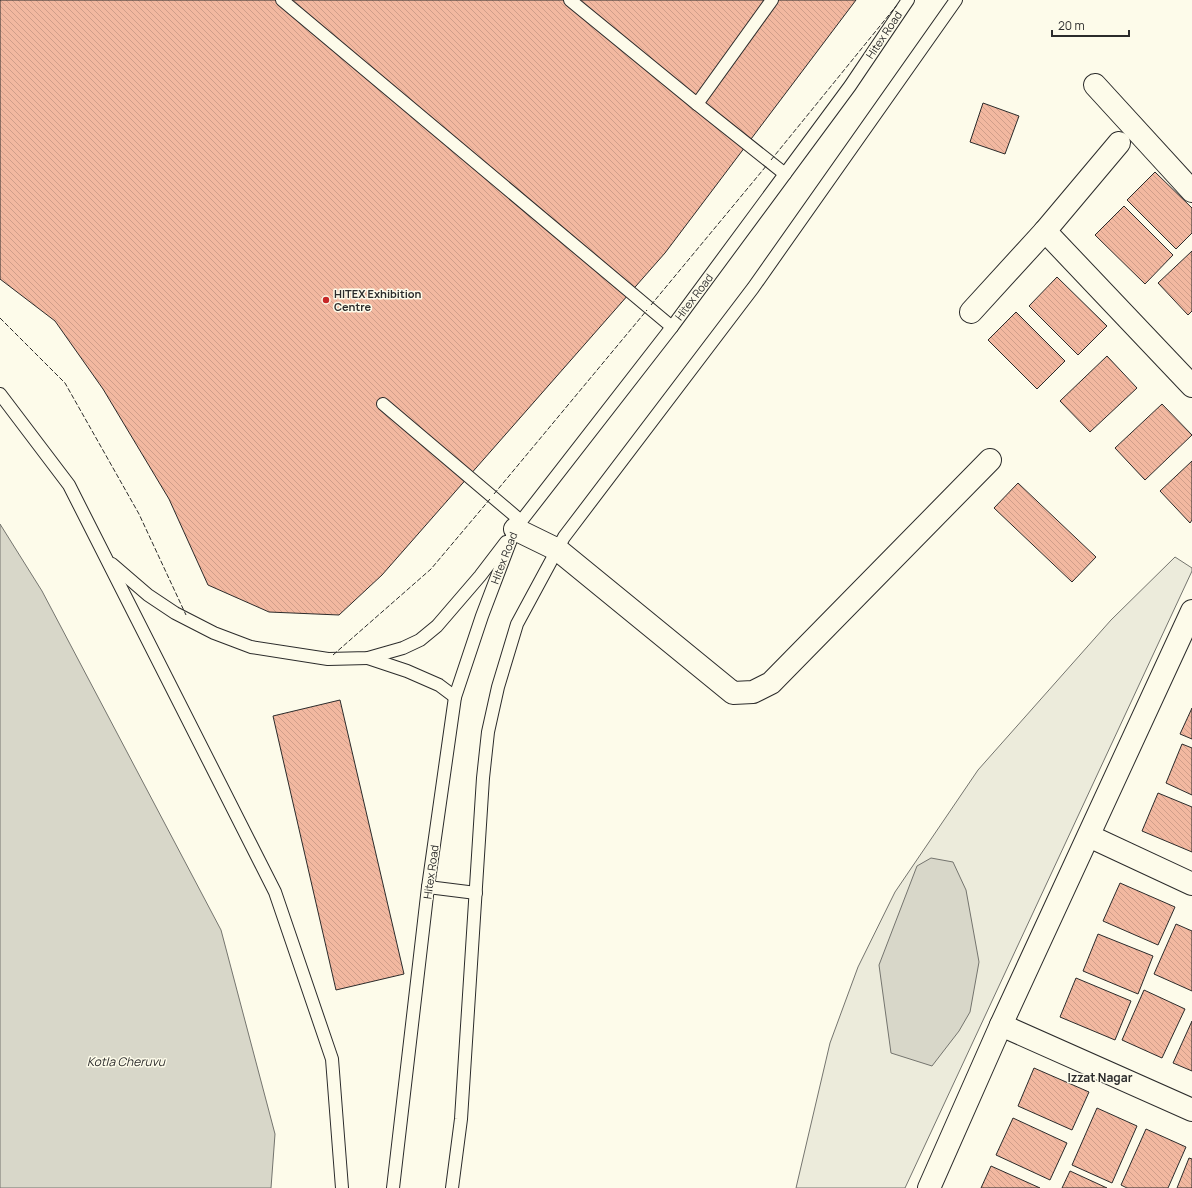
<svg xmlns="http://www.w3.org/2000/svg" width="1192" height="1188" font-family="Manrope,sans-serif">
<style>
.green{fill:#ecebdb;stroke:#74746e}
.water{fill:#d8d7c9;stroke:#74746e}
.building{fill:url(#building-back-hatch);stroke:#2b2b2b}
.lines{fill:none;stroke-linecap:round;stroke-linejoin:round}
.service-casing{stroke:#2b2b2b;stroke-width:14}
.minor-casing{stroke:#2b2b2b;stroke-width:24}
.service{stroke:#fdfbea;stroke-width:12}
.minor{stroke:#fdfbea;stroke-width:22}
.fence{stroke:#2b2b2b;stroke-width:1;stroke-dasharray:5 2;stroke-linecap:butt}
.poi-dot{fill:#c62828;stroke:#fdfbea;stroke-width:1.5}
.labels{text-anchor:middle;stroke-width:3;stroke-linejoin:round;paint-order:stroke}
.street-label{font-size:11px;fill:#2b2b2b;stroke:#fdfbea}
.poi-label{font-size:11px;font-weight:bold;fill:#2b2b2b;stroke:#fdfbea;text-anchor:start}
.water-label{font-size:12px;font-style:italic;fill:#2b2b2b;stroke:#fdfbea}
.neighbourhood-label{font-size:12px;font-weight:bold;fill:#2b2b2b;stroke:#fdfbea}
</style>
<defs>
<pattern id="building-back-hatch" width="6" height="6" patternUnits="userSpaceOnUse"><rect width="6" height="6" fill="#f2b8a0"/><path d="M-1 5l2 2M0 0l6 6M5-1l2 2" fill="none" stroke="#d09e8a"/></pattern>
</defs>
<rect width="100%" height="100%" fill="#fdfbea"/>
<polygon class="green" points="1175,557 1192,568 1192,571 905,1188 796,1188 830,1043 858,967 895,892 978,770 1111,620"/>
<g class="water">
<polygon points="0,524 42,591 221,930 275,1134 271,1188 0,1188"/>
<polygon points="931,858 953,862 966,890 979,962 970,1012 959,1031 932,1066 891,1053 879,965 917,866"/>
</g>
<g class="building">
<polygon points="0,0 856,0 665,253 382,575 339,615 269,612 208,585 169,499 103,389 55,321 0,279"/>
<polygon points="983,103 1019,116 1005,154 970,142"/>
<polygon points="1155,172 1192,208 1192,233 1176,249 1127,200"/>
<polygon points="1124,206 1173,255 1145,284 1095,235"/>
<polygon points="1192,251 1192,311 1188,315 1158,283"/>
<polygon points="1057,277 1107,326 1078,355 1029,306"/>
<polygon points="1016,312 1065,361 1037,389 988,340"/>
<polygon points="1107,356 1137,388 1090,432 1060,401"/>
<polygon points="1162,404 1192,435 1145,480 1115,448"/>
<polygon points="1192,461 1192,520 1190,523 1160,491"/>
<polygon points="1018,483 1096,557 1072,582 994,508"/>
<polygon points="340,700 404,974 336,990 273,716"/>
<polygon points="1192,708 1192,739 1180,734"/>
<polygon points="1182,744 1192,748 1192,795 1166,783"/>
<polygon points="1158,793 1192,807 1192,852 1142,831"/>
<polygon points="1120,883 1175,907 1158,945 1103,921"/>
<polygon points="1176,924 1192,931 1192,991 1154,974"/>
<polygon points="1098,934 1153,956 1138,994 1083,971"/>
<polygon points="1076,978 1131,1001 1115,1040 1060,1017"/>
<polygon points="1144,990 1185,1009 1162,1058 1122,1040"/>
<polygon points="1192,1021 1192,1071 1173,1063"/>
<polygon points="1034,1068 1089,1092 1072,1130 1018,1106"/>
<polygon points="1097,1108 1137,1126 1112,1183 1072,1165"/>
<polygon points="1013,1118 1067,1143 1050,1180 996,1155"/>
<polygon points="1146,1129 1186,1147 1168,1188 1127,1188 1121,1185"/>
<polygon points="1189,1158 1192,1159 1192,1188 1177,1188"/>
<polygon points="991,1166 1040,1188 981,1188"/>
<polygon points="1070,1171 1107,1188 1062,1188"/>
</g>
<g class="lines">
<defs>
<g id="service">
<polyline points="282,0 672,327"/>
<polyline points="570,0 697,104 772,0"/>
<polyline points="697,104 785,174"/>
<polyline points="0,394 69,485 275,892 332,1059 342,1188"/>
<polyline points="383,404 521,521"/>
<polyline points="112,564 148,595 175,613 214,633 251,647 328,659 368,658 403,648 420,640 437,626 480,576 506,542"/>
<polyline points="368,658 407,671 439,685 455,697"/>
<polyline points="428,887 476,893"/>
<polyline points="393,1188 428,887 455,697 482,616 515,529 672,327 850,86 908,0"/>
<polyline points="452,1188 461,1119 483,778 488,732 498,687 517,624 564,537 753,288 956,0"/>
</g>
<g id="minor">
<polyline points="1095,85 1192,191"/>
<polyline points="1045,231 1192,386"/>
<polyline points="971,312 1045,231 1119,143"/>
<polyline points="515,529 558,550 733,693 753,692 771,683 990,460"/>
<polyline points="1089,836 1192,884"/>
<polyline points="1001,1025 1192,1110"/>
<polyline points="929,1188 1001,1025 1192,611"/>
</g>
</defs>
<use href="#service" class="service-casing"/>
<use href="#minor" class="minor-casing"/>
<use href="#service" class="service"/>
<use href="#minor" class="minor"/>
<g class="fence">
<polyline points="771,160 897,5"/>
<polyline points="651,305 767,165"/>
<polyline points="0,318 65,383 139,514 186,615"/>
<polyline points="494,494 647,310"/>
<polyline points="333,655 431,569 490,499"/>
</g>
</g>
<circle class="poi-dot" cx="326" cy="300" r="4"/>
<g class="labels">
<g class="street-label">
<text transform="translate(884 35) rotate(-56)" y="4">Hitex Road</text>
<text transform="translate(694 297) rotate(-53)" y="4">Hitex Road</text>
<text transform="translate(504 558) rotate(-69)" y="4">Hitex Road</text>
<text transform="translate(431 872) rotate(-82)" y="4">Hitex Road</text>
</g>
<g class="poi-label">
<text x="334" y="298">HITEX Exhibition<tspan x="334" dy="13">Centre</tspan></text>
</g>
<g class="water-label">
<text x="126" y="1066">Kotla Cheruvu</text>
</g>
<g class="neighbourhood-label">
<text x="1100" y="1082">Izzat Nagar</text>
</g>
</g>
<path d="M1052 30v6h77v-6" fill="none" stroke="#2b2b2b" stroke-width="2"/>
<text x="1058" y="30" font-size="12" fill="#2b2b2b" stroke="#fdfbea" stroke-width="3" paint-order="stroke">20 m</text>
</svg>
